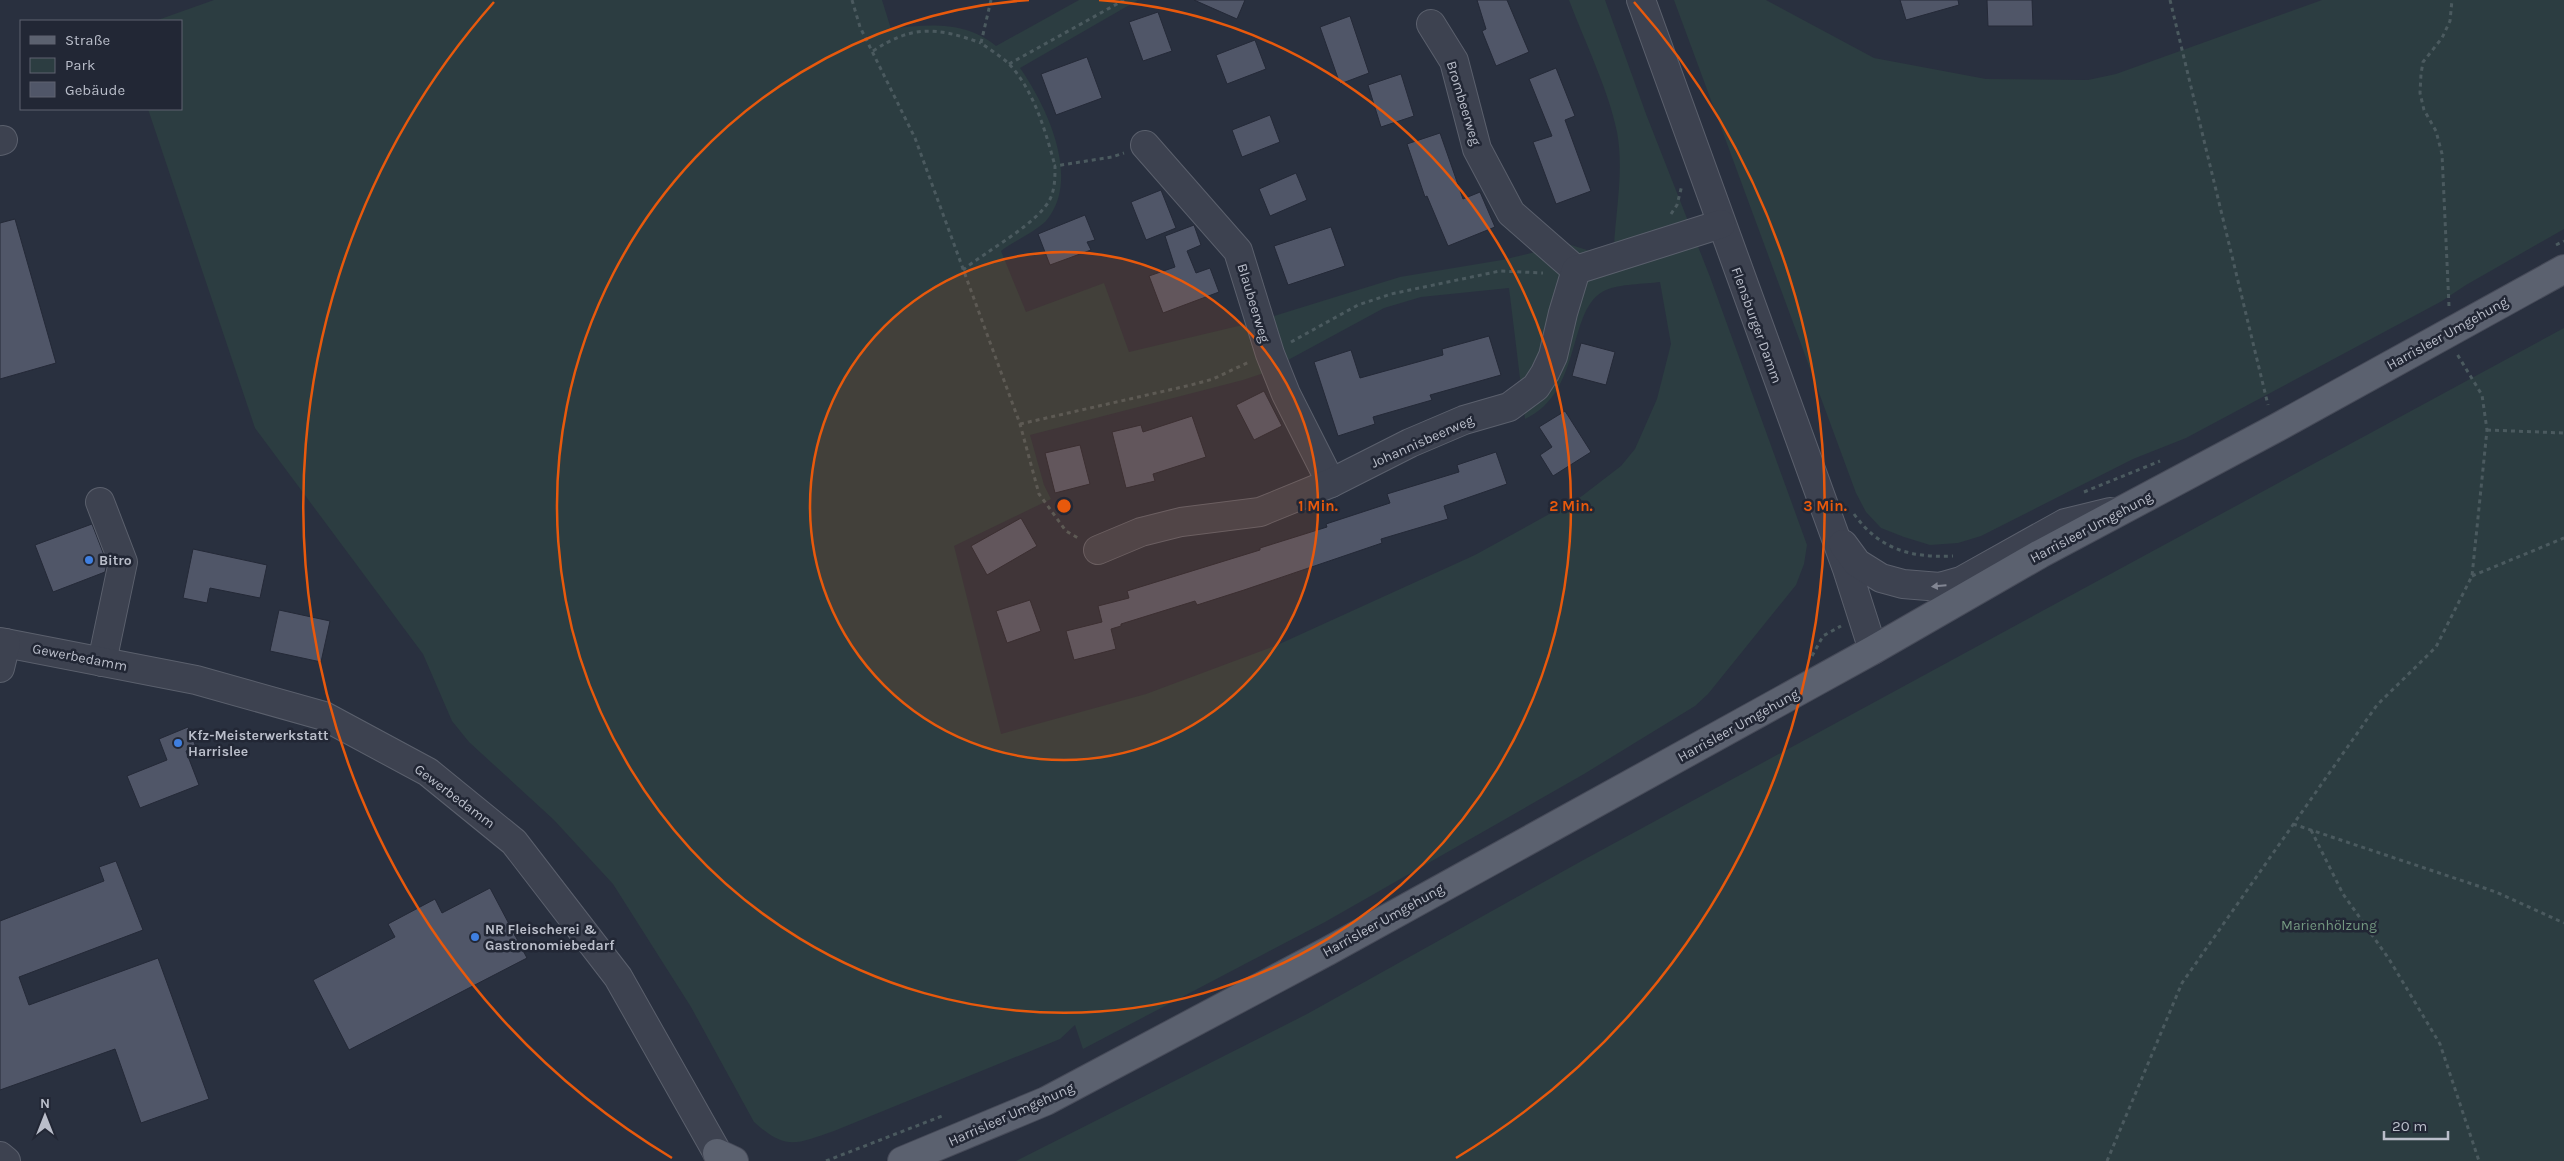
<svg xmlns="http://www.w3.org/2000/svg" width="2564" height="1161" font-family="Karla,sans-serif">
<style>
.green{fill:#2c3d41;fill-rule:evenodd}
.building{fill:#505668;stroke:#242937}
.lines{fill:none;stroke-linecap:round;stroke-linejoin:round}
.minor-casing{stroke:#5b606d;stroke-width:30}
.major-casing{stroke:#474b59;stroke-width:30}
.path{stroke:#4b5a5f;stroke-width:3;stroke-dasharray:4 4;stroke-linecap:butt}
.minor{stroke:#3d4250;stroke-width:28}
.major{stroke:#5b616f;stroke-width:28}
.oneway{fill:#828693}
.ring{fill:none;stroke:#e8590c;stroke-width:2.5}
.shop-dot{fill:#3f7fe0;stroke:#222735;stroke-width:2}
.labels{text-anchor:middle;stroke-width:5;stroke-linejoin:round;paint-order:stroke}
.street-label{font-size:14px;fill:#babeca;stroke:#222735}
.poi-label{font-size:14px;font-weight:bold;fill:#babeca;stroke:#222735;text-anchor:start}
.park-label{font-size:14px;fill:#749881;stroke:#222735}
.centre{fill:#e8590c;stroke:#222735;stroke-width:2.5}
.ring-label{font-size:15px;text-anchor:middle;font-weight:bold;fill:#e8590c;stroke:#222735;stroke-width:5;stroke-linejoin:round;paint-order:stroke}
</style>
<rect width="100%" height="100%" fill="#29303f"/>
<g class="green">
<path d="M214,0H882L891,29C928,24 966,21 996,46L1079,0H1138L1020,68C1046,105 1082,179 1046,221C1036,231 1013,242 1001,251L1026,312L1104,283L1129,352L1255,322L1400,277L1502,260L1568,244L1590,251L1614,246C1616,210 1624,169 1617,132C1609,91 1584,40 1569,0H1605L1646,114L1710,277L1807,545L1804,564L1796,585L1708,694L1695,706L1584,774L1325,922L1083,1049L1075,1025L1060,1039L834,1131C796,1144 786,1151 754,1122L691,1007L613,884L554,820L469,742L452,721L423,654L255,428L148,109H181V21H155ZM1660,282L1671,344L1657,399L1635,449L1621,466L1582,496L1475,555L1275,646L1146,694L1001,734L954,546L1051,499L1044,485L1030,435L1243,380L1264,373L1384,308L1421,297L1509,288L1525,419C1584,392 1566,307 1606,290C1619,284 1645,284 1660,282Z"/>
<polygon points="1674,0 1766,0 1874,58 1986,79 2088,80 2116,74 2322,0 2564,0 2564,229 2466,285 2442,301 2186,438 2133,459 1981,536 1958,543 1930,545 1904,537 1881,528 1866,512 1856,493"/>
<polygon points="2564,328 2564,1161 1016,1161 1307,1014 1587,858"/>
</g>
<g class="building">
<polygon points="1194,0 1245,0 1237,19"/>
<polygon points="1477,0 1507,0 1529,52 1496,66 1482,31 1486,29"/>
<polygon points="1900,0 1958,0 1959,5 1906,20"/>
<polygon points="1987,0 2032,0 2033,26 1988,26"/>
<polygon points="1158,12 1172,51 1143,61 1129,22"/>
<polygon points="1350,16 1369,73 1340,84 1320,27"/>
<polygon points="1255,40 1266,69 1227,84 1216,55"/>
<polygon points="1087,57 1102,98 1056,115 1041,74"/>
<polygon points="1556,68 1575,116 1565,120 1591,191 1556,204 1533,142 1552,136 1529,79"/>
<polygon points="1401,74 1414,116 1381,127 1368,85"/>
<polygon points="1270,115 1280,142 1242,157 1232,130"/>
<polygon points="1440,133 1463,199 1480,192 1495,227 1448,246 1427,196 1425,197 1407,144"/>
<polygon points="1296,173 1307,200 1270,216 1259,189"/>
<polygon points="1161,190 1176,228 1146,240 1131,202"/>
<polygon points="1085,215 1095,240 1087,242 1091,250 1050,265 1038,234"/>
<polygon points="15,219 56,363 0,379 0,223"/>
<polygon points="1194,225 1201,245 1187,251 1196,273 1210,268 1219,292 1163,313 1149,276 1175,267 1165,236"/>
<polygon points="1331,227 1345,266 1288,285 1274,246"/>
<polygon points="1489,336 1501,375 1430,395 1432,400 1373,417 1375,424 1338,436 1314,362 1351,350 1360,378 1443,355 1442,349"/>
<polygon points="1581,343 1615,352 1606,385 1572,376"/>
<polygon points="1264,391 1282,426 1254,440 1236,405"/>
<polygon points="1565,411 1591,452 1553,476 1540,455 1552,447 1539,427"/>
<polygon points="1192,416 1206,457 1153,474 1155,481 1126,488 1112,432 1141,425 1143,432"/>
<polygon points="1080,445 1090,484 1055,493 1045,453"/>
<polygon points="1496,452 1507,484 1444,506 1448,519 1381,539 1382,543 1244,590 1197,605 1195,601 1121,624 1121,626 1111,629 1116,649 1074,660 1066,631 1102,622 1098,606 1129,598 1127,591 1260,550 1260,548 1327,527 1326,524 1390,503 1387,494 1459,472 1457,465"/>
<polygon points="1021,518 1037,546 987,575 971,546"/>
<polygon points="92,524 107,563 105,572 53,592 35,545"/>
<polygon points="193,549 267,565 260,598 210,588 207,603 183,598"/>
<polygon points="1030,600 1041,631 1007,643 996,611"/>
<polygon points="279,610 330,621 321,662 270,651"/>
<polygon points="188,727 196,747 186,751 199,785 140,808 127,776 167,760 159,739"/>
<polygon points="116,861 143,930 19,977 29,1005 158,958 209,1099 141,1123 115,1049 0,1090 0,921 104,881 99,867"/>
<polygon points="490,888 527,958 349,1050 313,980 395,937 388,924 435,899 442,913"/>
</g>
<g class="lines">
<defs>
<g id="minor">
<polyline points="1641,0 1847,569 1873,650"/>
<polyline points="1431,24 1454,61 1477,149 1511,213 1576,270"/>
<polyline points="0,141 3,140"/>
<polyline points="1145,145 1238,251 1270,354 1286,394 1331,483"/>
<polyline points="100,502 123,562 102,662"/>
<polyline points="1843,544 1857,563 1881,578 1903,584 1940,587 1961,581 2065,523 2110,512"/>
<polyline points="1098,550 1141,532 1181,522 1260,512 1331,483 1410,443 1464,420 1509,407 1536,387 1545,373 1553,356 1563,313 1576,270 1721,224"/>
<polyline points="0,642 196,680 324,716 428,772 514,842 618,977 722,1161"/>
<polyline points="0,668 6,643"/>
<polyline points="0,1156 6,1161"/>
</g>
<g id="major">
<polyline points="717,1153 734,1161"/>
<polyline points="902,1161 1046,1101 1328,951 1873,650 2040,554 2278,427 2564,269"/>
</g>
</defs>
<use href="#minor" class="minor-casing"/>
<use href="#major" class="major-casing"/>
<g class="path">
<polyline points="852,0 860,27 915,138 1020,424 1039,494 1066,531 1078,538"/>
<path d="M991,0L981,43C990,50 1001,56 1009,64C1034,90 1046,133 1055,166"/>
<polyline points="2170,0 2268,405"/>
<path d="M873,51C912,25 937,27 981,43"/>
<polyline points="1009,64 1124,0"/>
<polyline points="1671,214 1677,205 1682,185"/>
<polyline points="2556,245 2564,241"/>
<path d="M963,270C986,251 1041,222 1051,197C1055,187 1055,177 1055,166L1112,157L1124,153"/>
<polyline points="2449,306 2442,154 2436,131 2424,110 2420,93 2421,74 2423,62 2442,38 2450,21 2452,0"/>
<polyline points="1291,342 1358,305 1391,294 1500,271 1543,273"/>
<polyline points="1020,424 1191,385 1213,379 1249,362"/>
<polyline points="2487,430 2564,433"/>
<polyline points="2084,492 2160,461"/>
<path d="M1854,514C1879,549 1910,558 1953,556"/>
<polyline points="2472,576 2564,538"/>
<polyline points="1812,656 1823,636 1841,626"/>
<polyline points="2293,824 2496,892 2564,923"/>
<polyline points="2311,830 2343,894 2389,959 2440,1044 2479,1161"/>
<polyline points="826,1161 942,1116"/>
<polyline points="2107,1161 2182,983 2377,705 2436,647 2472,576 2487,430 2482,395 2457,354"/>
</g>
<use href="#minor" class="minor"/>
<use href="#major" class="major"/>
</g>
<defs><path id="oneway-solid" d="M-6-.8H1V-3.2L6.5 0L1 3.2V.8H-6Z" transform="scale(1.25)"/></defs>
<use class="oneway" href="#oneway-solid" transform="translate(1939 586) rotate(175)"/>
<circle cx="1064" cy="506" r="254" fill="#e8590c" fill-opacity=".12"/>
<g class="ring">
<circle cx="1064" cy="506" r="254"/>
<path d="M1099 0A507 507 0 1 1 1029 0"/>
<path d="M672 1158A761 761 0 0 1 494 2M1634 2A761 761 0 0 1 1456 1158"/>
</g>
<g class="shop-dot">
<circle cx="89" cy="560" r="5"/>
<circle cx="178" cy="743" r="5"/>
<circle cx="475" cy="937" r="5"/>
</g>
<g class="labels">
<g class="street-label">
<text transform="translate(1464 103) rotate(73)" y="5">Brombeerweg</text>
<text transform="translate(1254 303) rotate(73)" y="5">Blaubeerweg</text>
<text transform="translate(1757 325) rotate(70)" y="5">Flensburger Damm</text>
<text transform="translate(2447 333) rotate(-29)" y="5">Harrisleer Umgehung</text>
<text transform="translate(1422 441) rotate(-24)" y="5">Johannisbeerweg</text>
<text transform="translate(2091 527) rotate(-28)" y="5">Harrisleer Umgehung</text>
<text transform="translate(80 657) rotate(11)" y="5">Gewerbedamm</text>
<text transform="translate(1738 725) rotate(-29)" y="5">Harrisleer Umgehung</text>
<text transform="translate(455 796) rotate(37)" y="5">Gewerbedamm</text>
<text transform="translate(1383 920) rotate(-29)" y="5">Harrisleer Umgehung</text>
<text transform="translate(1011 1114) rotate(-24)" y="5">Harrisleer Umgehung</text>
</g>
<g class="poi-label">
<text x="99" y="565">Bitro</text>
<text x="188" y="740">Kfz-Meisterwerkstatt<tspan x="188" dy="16">Harrislee</tspan></text>
<text x="485" y="934">NR Fleischerei &amp;<tspan x="485" dy="16">Gastronomiebedarf</tspan></text>
</g>
<g class="park-label">
<text x="2329" y="930">Marienhölzung</text>
</g>
</g>
<circle cx="1064" cy="506" r="8" class="centre"/>
<g class="ring-label">
<text x="1318" y="511">1 Min.</text>
<text x="1571" y="511">2 Min.</text>
<text x="1825" y="511">3 Min.</text>
</g>
<rect x="20" y="20" width="162" height="90" fill="#222735" stroke="#5f6371"/>
<rect x="30" y="36" width="25" height="8" fill="#5b616f" stroke="#5f6371"/>
<text x="65" y="45" font-size="15" fill="#babeca">Straße</text>
<rect x="30" y="58" width="25" height="15" fill="#2c3d41" stroke="#5f6371"/>
<text x="65" y="70" font-size="15" fill="#babeca">Park</text>
<rect x="30" y="82" width="25" height="15" fill="#505668" stroke="#5f6371"/>
<text x="65" y="95" font-size="15" fill="#babeca">Gebäude</text>
<g transform="translate(45 1116)" stroke="#222735" stroke-width="4" paint-order="stroke">
<path d="M0-4L9 19L0 12L-9 19Z" fill="#babeca"/>
<text y="-8" font-size="14" font-weight="bold" text-anchor="middle" fill="#babeca">N</text>
</g>
<path d="M2384 1131v8h64v-8" fill="none" stroke="#babeca" stroke-width="2.5"/>
<text x="2392" y="1131" font-size="15" fill="#babeca" stroke="#222735" stroke-width="4" paint-order="stroke">20 m</text>
</svg>
